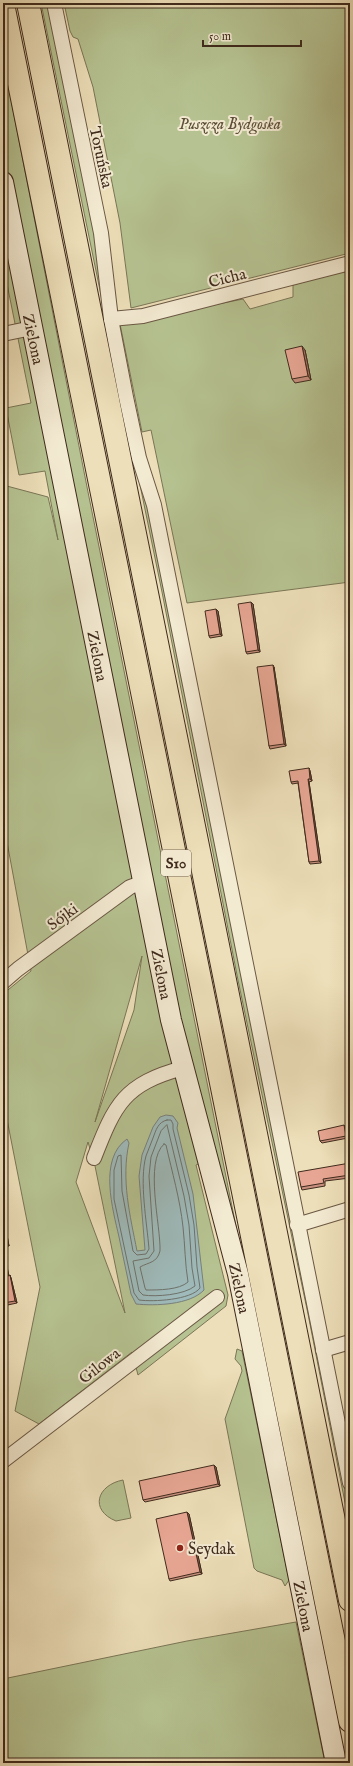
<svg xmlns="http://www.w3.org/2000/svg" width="353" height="1766" font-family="'IM FELL English',serif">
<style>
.green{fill:#b6c291;stroke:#7a7656;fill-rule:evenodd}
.water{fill:#9ebaba;stroke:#78807b}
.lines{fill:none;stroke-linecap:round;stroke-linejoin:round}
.shore{stroke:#6e726b;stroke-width:1}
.street-casing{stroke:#6a5743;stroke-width:16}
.secondary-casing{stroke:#3f2a1c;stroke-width:22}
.highway-casing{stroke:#3f2a1c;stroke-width:24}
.street{stroke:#f3ead2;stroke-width:14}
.secondary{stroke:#f3ead2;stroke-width:20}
.highway{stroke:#eddfb9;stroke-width:22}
.wall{fill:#c78f7e;stroke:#3f2a1c}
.shaded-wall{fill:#a27467;stroke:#3f2a1c}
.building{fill:#e7a693;stroke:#3f2a1c}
.poi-dot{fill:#8f2418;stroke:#f3ead2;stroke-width:1.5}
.labels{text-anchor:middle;stroke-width:4;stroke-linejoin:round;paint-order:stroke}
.shield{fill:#f3ead2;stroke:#756453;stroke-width:1}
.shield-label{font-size:15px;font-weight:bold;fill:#3f2a1c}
.park-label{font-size:16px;font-style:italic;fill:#5d5039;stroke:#f3ead2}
.street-label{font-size:16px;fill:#3f2a1c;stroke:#f3ead2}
.poi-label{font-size:16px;fill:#3f2a1c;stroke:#f3ead2;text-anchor:start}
</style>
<rect width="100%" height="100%" fill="#eddfb9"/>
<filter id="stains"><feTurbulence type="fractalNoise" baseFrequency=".005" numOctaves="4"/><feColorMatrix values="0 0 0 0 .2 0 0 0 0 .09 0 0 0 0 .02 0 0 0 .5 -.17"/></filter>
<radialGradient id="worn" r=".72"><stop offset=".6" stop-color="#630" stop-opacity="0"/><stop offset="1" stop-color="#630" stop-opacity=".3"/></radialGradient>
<g class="green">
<polygon points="41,3 50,3 198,750 350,1504 350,1528 308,1314 238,980 162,592"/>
<polygon points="64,3 350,3 350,253 131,308 120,223 93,87 78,39 73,37 70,31"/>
<path d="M3,59L88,492L243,1261L216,1156L196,1165L228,1295L226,1306L138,1375L132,1352L39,1424L15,1411L40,1287L3,1099V994L31,971L7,842L3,843V485L48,497L58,540L45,471L19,475L6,408L31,403L3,264ZM142,956L134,1010L95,1122ZM88,1142L95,1166L125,1313L76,1182Z"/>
<polygon points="350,269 350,582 187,603 151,430 142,432 120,324 243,299 250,309 293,297 293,285"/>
<polygon points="237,1349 242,1351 289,1580 285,1586 282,1580 257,1571 254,1568 225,1419 242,1371 241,1366 235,1359"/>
<path d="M123,1480L131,1518L116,1521C89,1510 97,1485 123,1480Z"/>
<polygon points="296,1622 325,1763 3,1763 3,1679 187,1641"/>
</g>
<path class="water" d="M166,1115L173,1116L178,1123L177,1128L193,1194L204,1290C190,1305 155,1306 136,1304L131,1294C127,1275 123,1256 119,1237C113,1210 98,1159 127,1139L129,1143C121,1180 130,1215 137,1251L145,1250L139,1176L142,1155L153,1127L160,1117Z"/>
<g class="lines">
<g class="shore">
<path d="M167,1120H171L173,1124V1129L189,1195L194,1225L197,1267L200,1288C191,1300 153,1302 139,1300L134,1293L114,1199V1170L118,1156L121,1155L122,1191L133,1251L137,1255L146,1254L149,1249C147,1223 139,1181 146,1156C148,1150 151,1144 153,1138C156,1130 158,1122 167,1120Z"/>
<path d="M167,1125L184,1196L189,1225L192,1268L195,1286C184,1295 156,1297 143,1295L139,1291L133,1261L149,1258L154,1251L149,1176L151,1157L161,1131Z"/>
<path d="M164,1144L166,1145C172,1172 180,1199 183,1227C185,1245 185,1264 188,1282C179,1290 159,1290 146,1290L145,1288L140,1267C149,1262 157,1263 160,1251C161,1226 144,1162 164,1144Z"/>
</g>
<defs>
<g id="street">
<polyline points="54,3 101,233 111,319 126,397 139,458 154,505 350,1483"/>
<polyline points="111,319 143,316 350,263"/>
<polyline points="3,334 32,328"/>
<polyline points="3,982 18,969 130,887 144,882"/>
<path d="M94,1158C115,1104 124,1084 183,1068"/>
<polyline points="297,1225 350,1209"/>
<polyline points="323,1350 350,1342"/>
<polyline points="3,1461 217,1297"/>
</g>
<polyline id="secondary" points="3,182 171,1020 238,1274 336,1763"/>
<g id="highway">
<polyline points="28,3 350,1600"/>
<polyline points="3,4 350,1721"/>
</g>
</defs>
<use href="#street" class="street-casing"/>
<use href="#secondary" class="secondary-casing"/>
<use href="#highway" class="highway-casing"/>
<use href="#street" class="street"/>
<use href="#secondary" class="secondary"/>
<use href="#highway" class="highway"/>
</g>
<g class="wall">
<polygon points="305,350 311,380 295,383 292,379"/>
<polygon points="253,604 260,652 247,654 246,652"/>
<polygon points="216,609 218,611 222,636 210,638 209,636"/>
<polygon points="274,667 286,746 270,749 269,746"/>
<polygon points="309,768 310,771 312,781 309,782 321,863 310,864 309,862 298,783 292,784 291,782"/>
<polygon points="346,1127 348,1138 322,1143 320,1141"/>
<polygon points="350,1163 350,1178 325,1181 325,1186 302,1190 301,1187"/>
<polygon points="4,1227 6,1230 9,1246 3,1247 9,1276 10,1275 11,1278 17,1303 3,1306 3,1228"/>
<polygon points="216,1467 220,1486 145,1502 143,1500"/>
<polygon points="187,1512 189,1514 202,1574 170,1581 169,1579"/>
</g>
<g class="shaded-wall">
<polygon points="302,346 305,350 311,380 308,376"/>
<polygon points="251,602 253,604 260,652 258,650"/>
<polygon points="216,609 218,611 222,636 220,634"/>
<polygon points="273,665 274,667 286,746 284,744"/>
<polygon points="309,768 310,771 312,781 310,779"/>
<polygon points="308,779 309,782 321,863 319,861"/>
<polygon points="344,1125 346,1127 348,1138 346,1136"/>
<polygon points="4,1227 6,1230 9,1246 8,1244"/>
<polygon points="3,1247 9,1278 8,1276 3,1251"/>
<polygon points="10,1275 11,1278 17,1303 15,1301"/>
<polygon points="214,1465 216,1467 220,1486 218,1484"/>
<polygon points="187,1512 189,1514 202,1574 200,1572"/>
</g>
<g class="building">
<polygon points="302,346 308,376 292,379 285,350"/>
<polygon points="251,602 258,650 246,652 238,604"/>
<polygon points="216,609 220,634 209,636 205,611"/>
<polygon points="273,665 284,744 269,746 257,667"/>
<polygon points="309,768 310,779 308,779 319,861 309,862 298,781 291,782 289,771"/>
<polygon points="344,1125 346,1136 320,1141 318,1131"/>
<polygon points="350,1163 350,1175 323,1179 324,1183 301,1187 298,1172"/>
<polygon points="4,1227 8,1244 3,1245 3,1228"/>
<polygon points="3,1251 8,1276 10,1275 15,1301 3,1303"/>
<polygon points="214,1465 218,1484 143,1500 139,1481"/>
<polygon points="187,1512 200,1572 169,1579 156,1519"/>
</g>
<circle class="poi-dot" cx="180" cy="1548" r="4"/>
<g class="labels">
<rect class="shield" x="161" y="850" width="30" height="26" rx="3"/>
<g class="shield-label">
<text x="176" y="868">S10</text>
</g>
<g class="park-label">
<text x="230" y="129">Puszcza Bydgoska</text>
</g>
<g class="street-label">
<text transform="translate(102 157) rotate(78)" y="6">Toruńska</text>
<text transform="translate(227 277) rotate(-14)" y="6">Cicha</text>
<text transform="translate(34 339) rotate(78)" y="6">Zielona</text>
<text transform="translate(98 656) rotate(79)" y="6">Zielona</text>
<text transform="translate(62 916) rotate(-36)" y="6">Sójki</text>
<text transform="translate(162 974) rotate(79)" y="6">Zielona</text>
<text transform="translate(240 1288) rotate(78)" y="6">Zielona</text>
<text transform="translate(99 1365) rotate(-38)" y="6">Gilowa</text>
<text transform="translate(304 1606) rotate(79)" y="6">Zielona</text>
</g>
<g class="poi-label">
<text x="188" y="1554">Seydak</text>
</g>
</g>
<rect width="353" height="1766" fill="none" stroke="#eddfb9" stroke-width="16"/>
<rect x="4" y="4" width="345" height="1758" fill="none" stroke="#3f2a1c" stroke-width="2"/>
<rect x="8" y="8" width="337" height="1750" fill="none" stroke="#3f2a1c"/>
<path d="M203 40v6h98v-6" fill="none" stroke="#3f2a1c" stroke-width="2"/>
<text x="209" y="40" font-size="12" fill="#3f2a1c" stroke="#f3ead2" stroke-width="3" paint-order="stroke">50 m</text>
<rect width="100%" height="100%" filter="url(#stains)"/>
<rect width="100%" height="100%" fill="url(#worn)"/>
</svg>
